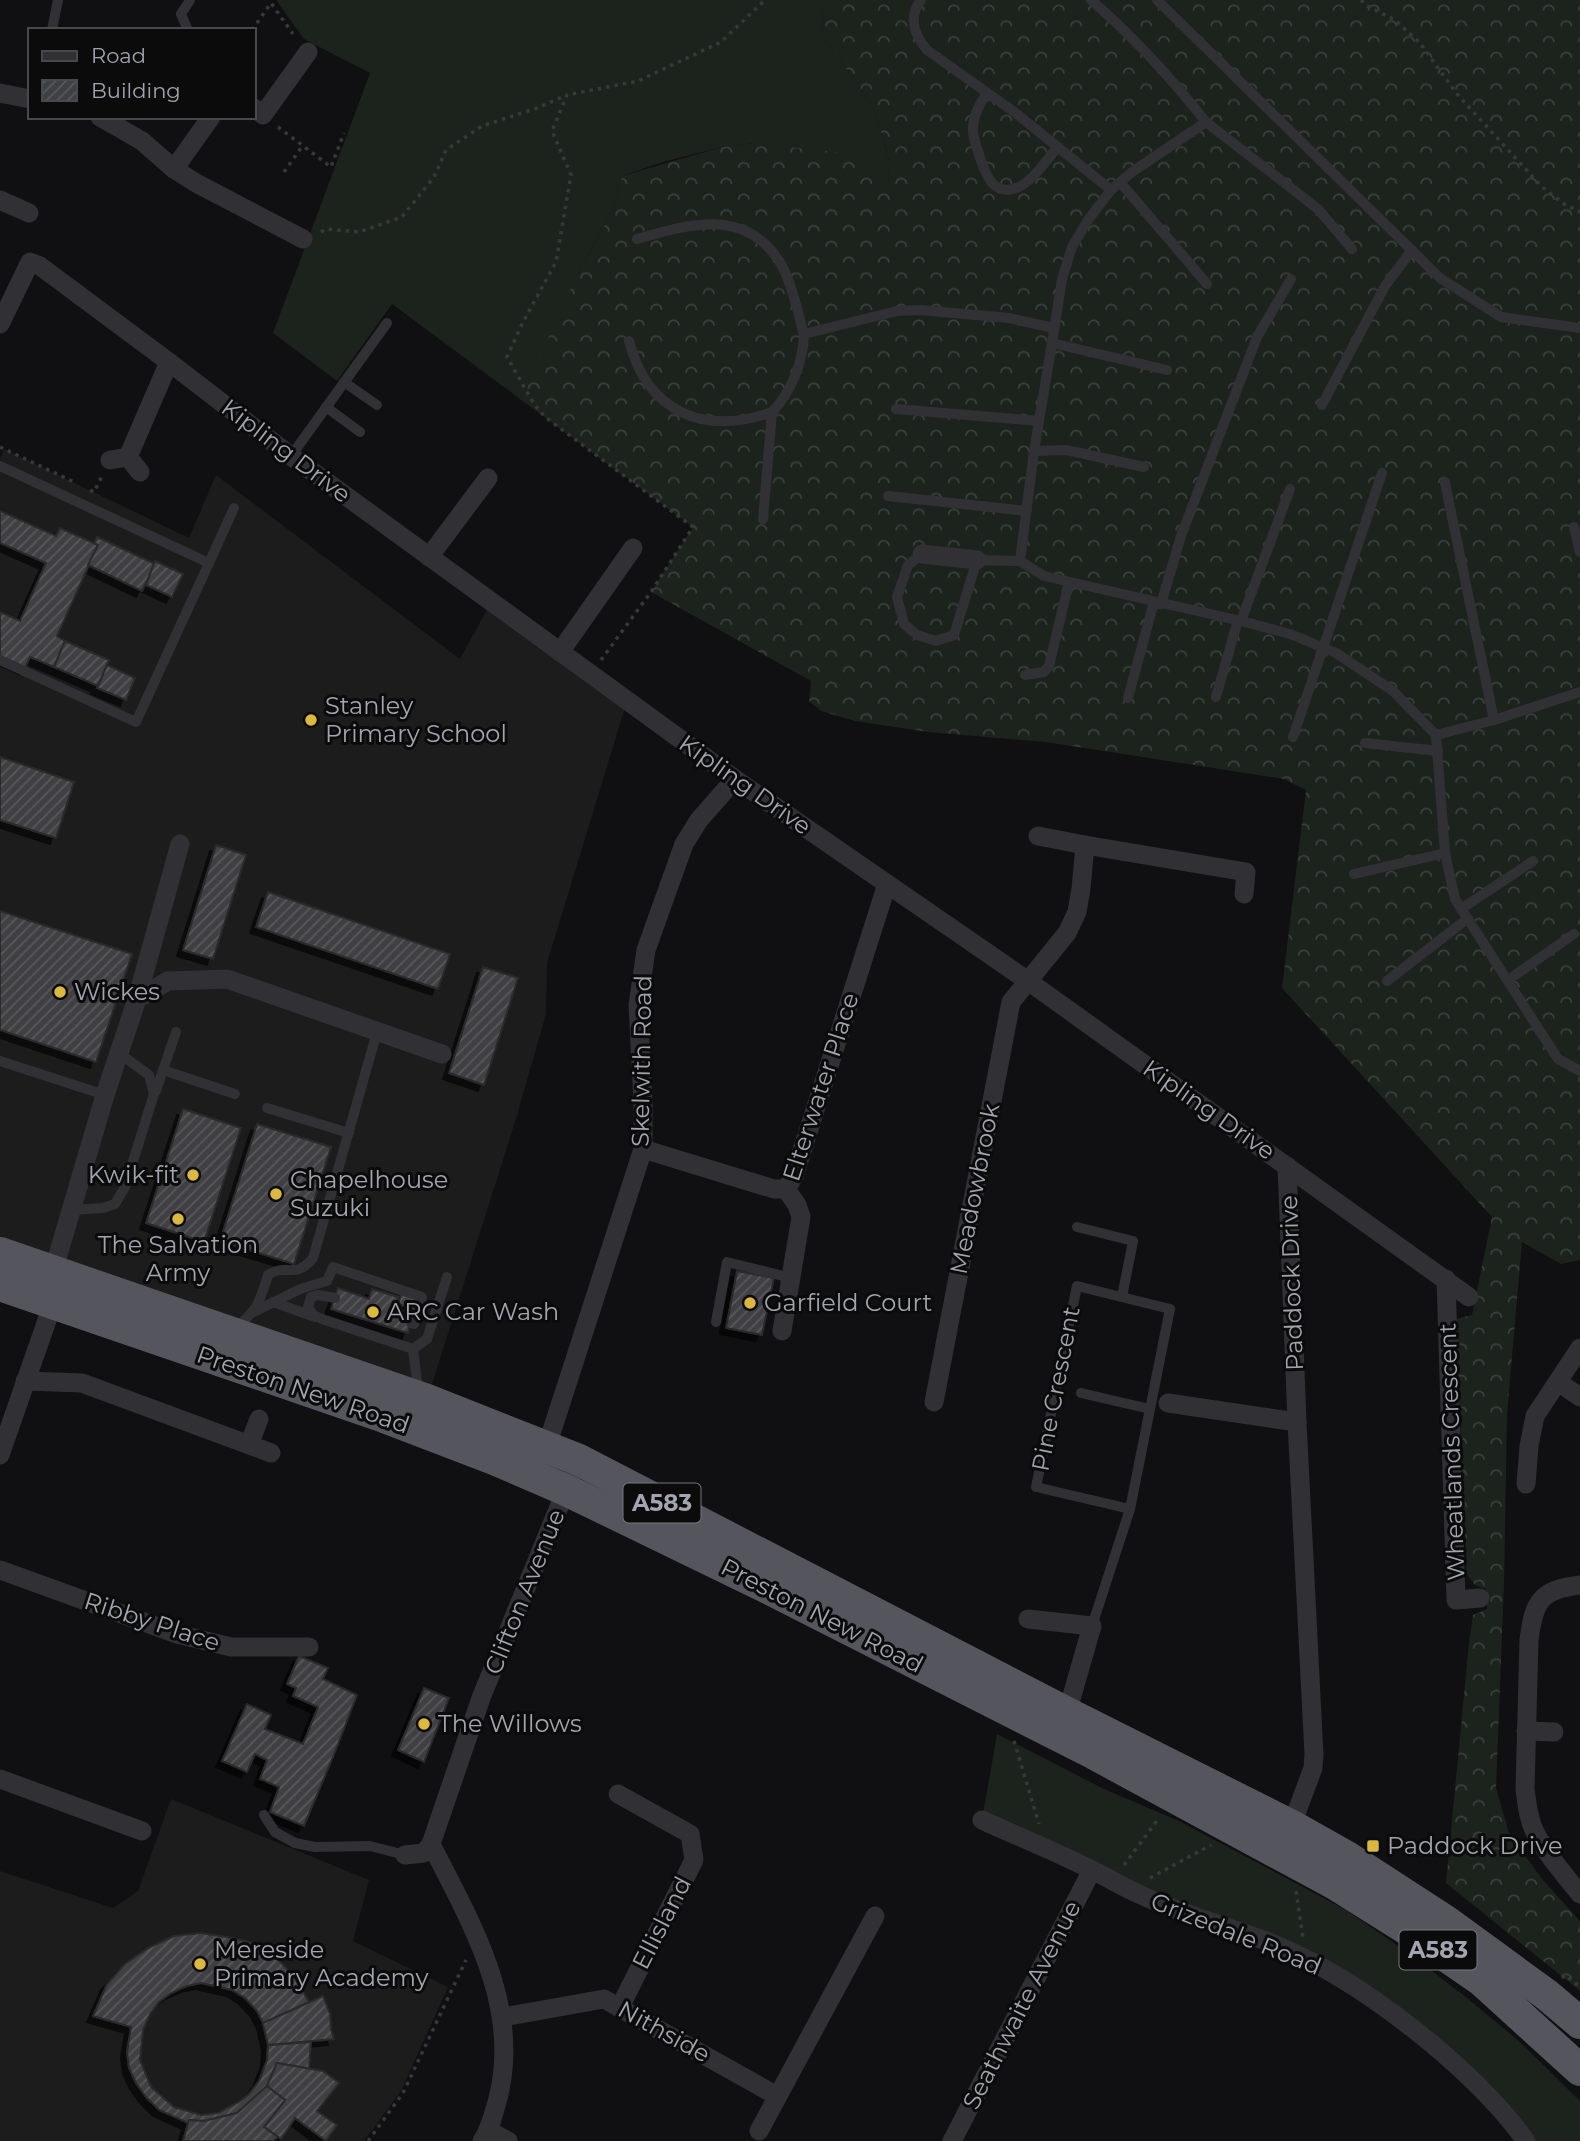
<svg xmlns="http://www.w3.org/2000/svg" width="1580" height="2141" font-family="Montserrat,sans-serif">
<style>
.built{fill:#1c1c1d}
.grass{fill:#1c231d}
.forest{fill:url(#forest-crowns)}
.building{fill:url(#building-hatch);stroke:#2a2a2c;stroke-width:2;filter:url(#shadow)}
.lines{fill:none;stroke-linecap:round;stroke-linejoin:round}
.path{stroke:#37383c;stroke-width:3.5;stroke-dasharray:3.5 5;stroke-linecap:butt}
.service{stroke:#313135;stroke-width:10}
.minor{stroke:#313135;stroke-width:19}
.trunk{stroke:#55565d;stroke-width:32}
.poi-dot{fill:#dcb83c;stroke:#0b0b0b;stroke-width:2.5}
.labels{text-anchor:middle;stroke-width:6;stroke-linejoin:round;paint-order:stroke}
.shield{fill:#0b0b0b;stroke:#75777e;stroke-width:2}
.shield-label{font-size:23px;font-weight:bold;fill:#a2a5b0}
.street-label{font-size:24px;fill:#a2a5b0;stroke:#0b0b0b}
.poi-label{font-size:24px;fill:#a2a5b0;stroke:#0b0b0b;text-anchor:start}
</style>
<defs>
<pattern id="forest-crowns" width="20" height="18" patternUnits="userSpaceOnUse" patternTransform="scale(1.75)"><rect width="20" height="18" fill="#1c231d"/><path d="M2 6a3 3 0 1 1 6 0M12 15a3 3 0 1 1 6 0" fill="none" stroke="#3a403b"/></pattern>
<pattern id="building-hatch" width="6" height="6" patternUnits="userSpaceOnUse" patternTransform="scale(1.75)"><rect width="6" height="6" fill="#3f4043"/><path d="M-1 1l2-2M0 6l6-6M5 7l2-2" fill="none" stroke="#58595c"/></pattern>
<filter id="shadow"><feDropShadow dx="-6" dy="6" stdDeviation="0" flood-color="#0009"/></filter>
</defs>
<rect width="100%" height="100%" fill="#100f11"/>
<g class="built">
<polygon points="4,449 189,538 216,475 460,659 491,602 627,701 547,963 546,1014 515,1122 427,1400 0,1253 0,459"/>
<polygon points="171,1799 369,1880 353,1941 448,1987 401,2091 364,2141 0,2141 0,1871 113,1908 138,1891"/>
</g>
<g class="grass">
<polygon points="276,0 822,0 823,36 873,106 890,163 888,183 755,143 722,147 663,162 622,176 610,216 580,269 560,317 520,399 392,304 337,381 273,333 370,73 304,39"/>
<polygon points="997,1734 1104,1789 1179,1821 1346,1910 1410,1954 1467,1998 1520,2042 1580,2101 1580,2141 1526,2141 1509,2118 1331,1973 982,1820"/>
</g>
<polygon class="forest" points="822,0 1580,0 1580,1260 1561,1264 1522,1242 1507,1414 1504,1584 1496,1788 1509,1833 1542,1879 1580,1921 1580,1991 1446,1883 1469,1643 1473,1615 1487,1609 1486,1589 1475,1585 1467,1575 1456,1319 1472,1315 1492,1217 1282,988 1306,790 1284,779 1046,742 928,732 855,721 821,711 809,701 811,681 651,592 693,527 520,399 580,269 610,216 622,176 722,147 755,143 852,154 888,183 890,163 873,106 823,36"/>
<g class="building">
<polygon points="0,511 56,536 60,528 98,545 57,636 65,641 54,667 30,657 25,668 0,657 0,612 20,621 46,563 0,543"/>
<polygon points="97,537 155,564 142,591 88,565 98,545 94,543"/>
<polygon points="155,561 183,574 172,597 146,585"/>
<polygon points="65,641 109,660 98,686 54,667"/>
<polygon points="107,665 135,678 126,700 97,688"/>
<polygon points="0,757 74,782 56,838 0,820"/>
<polygon points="216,845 246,855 213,959 183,950"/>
<polygon points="268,892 450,954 438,989 256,927"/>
<polygon points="0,911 132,954 96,1062 0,1030"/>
<polygon points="483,967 518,978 484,1085 449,1073"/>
<polygon points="183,1109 241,1128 204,1242 146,1223"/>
<polygon points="257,1124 331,1147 294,1264 220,1241"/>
<polygon points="737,1271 774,1278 762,1335 726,1328"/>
<polygon points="338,1288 369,1299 372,1289 398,1297 395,1308 413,1314 408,1333 331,1309"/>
<polygon points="402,1292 420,1297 416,1310 398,1304"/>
<polygon points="299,1656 328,1668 323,1679 357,1695 333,1757 304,1826 270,1812 279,1787 260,1779 267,1760 255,1754 247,1772 222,1761 247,1704 271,1715 265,1729 303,1744 318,1707 293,1696 296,1688 287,1684"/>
<polygon points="424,1688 449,1698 424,1762 398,1750"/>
<polygon points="200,1933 227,1937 253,1943 278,1959 295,1978 309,2002 263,2023 257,2011 245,1998 232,1990 201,1983 187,1986 171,1993 159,2002 150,2014 143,2030 140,2060 151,2087 174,2107 201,2115 218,2113 239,2102 249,2094 259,2081 267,2060 268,2045 311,2042 309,2069 277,2063 267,2086 237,2113 204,2121 189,2120 188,2123 159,2110 146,2097 136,2083 129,2068 127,2052 131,2027 93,2016 107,1984 125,1964 148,1948 174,1936"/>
<polygon points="323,1996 330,2014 331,2029 334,2039 268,2045 263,2023"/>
<polygon points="277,2063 323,2071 339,2083 317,2111 337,2125 326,2141 295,2118 281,2139 264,2127 285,2100 267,2086"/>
<polygon points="267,2086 285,2100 264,2127 278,2137 273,2141 183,2141 189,2120 204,2121 237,2113"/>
</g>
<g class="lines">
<g class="path">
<polyline points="1361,0 1367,6 1395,20 1420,43 1457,94 1541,186 1564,204 1580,212"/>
<polyline points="252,30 271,3 293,34"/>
<polyline points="278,127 331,167 344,133"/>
<polyline points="284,172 303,145"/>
<polyline points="321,232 326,229 359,232 402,217 434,177 446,150 482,126 537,108 565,96"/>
<polyline points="0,447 74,482"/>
<polyline points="90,490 94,492 103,474"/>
<polyline points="601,660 651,592 693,527 545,417 534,404 507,357 522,324 556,262 571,175 552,131 567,95 638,81 721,42 765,0"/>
<polyline points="1014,1741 1039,1824"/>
<polyline points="1124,1865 1159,1818"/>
<polyline points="1150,1878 1211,1845"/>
<polyline points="1296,1891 1303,1938"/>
<polyline points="1562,1978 1565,1975 1580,1987"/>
<polyline points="368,2141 403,2093 466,1960"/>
</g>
<g class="service">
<path d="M921,0C908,17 914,35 927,50L1013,111L1111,190"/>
<path d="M1091,0C1134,37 1171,78 1206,122"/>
<polyline points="1157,0 1440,278 1501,317 1580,328"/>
<polyline points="187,28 181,14 190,0"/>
<polyline points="52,30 58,0"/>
<path d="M987,93C979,105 972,117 973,132C974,141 978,150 980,158C986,175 993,196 1016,188C1033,182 1046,160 1058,147"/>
<polyline points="1120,182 1207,284"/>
<path d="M637,239C690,224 748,206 782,266C792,283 798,314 804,334"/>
<polyline points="1352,249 1318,209 1206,122 1132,172 1111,190 1088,220 1072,247 1062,279 1052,343 1034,451 1020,561 1044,576 1241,621 1290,634 1336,653 1393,691 1436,735 1445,853 1455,899 1558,1059 1580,1071"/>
<path d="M629,341C648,413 704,436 772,412"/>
<polyline points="1052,343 1167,370"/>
<polyline points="344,382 377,405"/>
<polyline points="1322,405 1385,286 1412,250"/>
<polyline points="326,407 360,432"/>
<polyline points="896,409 1039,421"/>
<polyline points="1034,451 1066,450 1144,467"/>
<polyline points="291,456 387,323"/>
<polyline points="0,466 209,563 234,508"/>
<polyline points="1445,483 1494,720"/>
<polyline points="888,496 1027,511"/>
<path d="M763,519L772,412C792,391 803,362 804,334L897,311L920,310L1009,318L1054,328"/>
<polyline points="1574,527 1580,552"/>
<polyline points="922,554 908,565 897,597 904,624 917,635 936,641 954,635 977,560 1020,561"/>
<polyline points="1161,604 1181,536 1257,337 1291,279"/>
<polyline points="1241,621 1290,489"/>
<polyline points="0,660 136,722 209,563"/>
<polyline points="1025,675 1044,672 1049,666 1069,582"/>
<polyline points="1216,697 1238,620"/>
<polyline points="1128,698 1154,602"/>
<polyline points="1436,735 1494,720 1580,692"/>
<polyline points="1293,737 1382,473"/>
<polyline points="1365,743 1438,751"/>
<polyline points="1354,874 1445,853"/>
<polyline points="1461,909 1533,861"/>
<polyline points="1508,980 1574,934"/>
<polyline points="1387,981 1467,919"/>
<polyline points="0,1061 105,1095"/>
<polyline points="163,1070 235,1094"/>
<polyline points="156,1091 176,1032"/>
<polyline points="267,1108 349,1133"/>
<polyline points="71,1210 103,1208 115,1204 125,1187 154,1094 149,1075 119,1053"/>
<polyline points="1077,1227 1133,1241 1122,1297"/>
<polyline points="335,1298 318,1295 311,1297 308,1307 313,1315 322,1319 413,1349"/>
<polyline points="273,1302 315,1317"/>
<polyline points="254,1312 300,1289 327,1281 333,1267 422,1297 414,1324 411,1323"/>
<polyline points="716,1322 727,1262 791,1278"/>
<path d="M235,1329C258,1309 259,1304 268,1275C287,1262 294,1281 313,1258L377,1032"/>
<polyline points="413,1349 427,1339 447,1277"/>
<polyline points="413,1349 418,1390"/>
<polyline points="1081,1393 1150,1409"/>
<polyline points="1092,1626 1130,1509 1170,1309 1077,1286 1036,1487 1130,1509"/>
<polyline points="264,1815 275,1832 295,1843 315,1847 370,1846 405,1855"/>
</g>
<g class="minor">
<polyline points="0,93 30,99"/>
<polyline points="254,108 263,115 308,52"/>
<polyline points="100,117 142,141 174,169 196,183 303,239"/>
<polyline points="174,169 211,117"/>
<polyline points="0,200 29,213"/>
<polyline points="0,324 30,262 40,266 169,362 291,456 735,779 1028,981 1469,1297"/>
<polyline points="128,457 140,472"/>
<polyline points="110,460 128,457 169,362"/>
<polyline points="922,554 977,560"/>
<polyline points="429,557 488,478"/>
<polyline points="560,652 633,548"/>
<polyline points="1038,836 1085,845"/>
<polyline points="137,999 168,981 227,979 442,1054"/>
<polyline points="643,1149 774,1189 786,1189"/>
<polyline points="1287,1166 1297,1422 1314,1755 1313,1768 1288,1835"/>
<polyline points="786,1189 794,1176 887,884"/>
<polyline points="1446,1279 1456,1600 1480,1598"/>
<polyline points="782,1331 801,1217 797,1205 786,1189"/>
<polyline points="25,1381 82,1383 271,1453"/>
<polyline points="1558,1382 1580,1397"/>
<polyline points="934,1402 1011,1002 1067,933 1077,912 1081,889 1085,845 1246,872 1244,894"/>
<polyline points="1168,1403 1297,1422"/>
<polyline points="249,1445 259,1419"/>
<polyline points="0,1455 53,1303 53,1272 105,1095 137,999 180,844"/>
<polyline points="544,1455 643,1149 643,1102 638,1005 646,950 684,844 699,820 735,779"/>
<polyline points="1526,1484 1529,1446 1535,1416 1580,1348"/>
<polyline points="0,1570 177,1634 231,1647 309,1647"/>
<path d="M1580,1585C1540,1590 1534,1601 1529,1640L1525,1789C1527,1803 1528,1819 1535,1832C1546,1854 1564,1874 1580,1894"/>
<polyline points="1028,1619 1092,1626 1067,1713"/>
<polyline points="1526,1731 1554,1732"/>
<polyline points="0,1779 142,1831"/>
<polyline points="618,1794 690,1834 694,1860 620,2007"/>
<path d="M982,1820C1019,1837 1057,1852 1094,1871C1110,1879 1125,1888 1141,1895C1185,1916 1232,1927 1276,1945C1361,1980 1472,2067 1526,2141"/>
<polyline points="405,1855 424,1853 431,1844"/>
<polyline points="503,2017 604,1999 777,2096"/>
<polyline points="489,2131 508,2141"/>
<polyline points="759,2131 875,1916"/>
<path d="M482,2141C490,2129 493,2116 497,2102C523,2009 471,1923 431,1844L481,1698L570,1480"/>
<polyline points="952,2141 1092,1870"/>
</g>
<g class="trunk">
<polyline points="0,1253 427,1400 579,1460 1067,1713 1292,1826 1347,1857 1447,1922 1547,1995 1580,2023"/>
<polyline points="0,1285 379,1415 494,1459 566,1490 766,1587 1089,1751 1335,1884 1410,1931 1481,1980 1580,2070"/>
</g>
</g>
<g class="poi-dot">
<circle cx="311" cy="720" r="7"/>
<circle cx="60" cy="992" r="7"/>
<circle cx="193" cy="1175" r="7"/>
<circle cx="276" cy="1194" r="7"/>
<circle cx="178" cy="1219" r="7"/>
<circle cx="750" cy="1303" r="7"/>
<circle cx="373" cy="1312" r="7"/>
<circle cx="424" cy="1724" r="7"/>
<rect x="1366" y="1839" width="14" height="14" rx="3.5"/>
<circle cx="200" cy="1964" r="7"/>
</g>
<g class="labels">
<g class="shield">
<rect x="623.5" y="1483.5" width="77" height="39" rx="5"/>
<rect x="1399.5" y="1930.5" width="77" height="39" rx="5"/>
</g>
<g class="shield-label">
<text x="662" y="1511">A583</text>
<text x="1438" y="1958">A583</text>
</g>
<g class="street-label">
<text transform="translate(286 451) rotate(37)" y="8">Kipling Drive</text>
<text transform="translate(745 785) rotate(35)" y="8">Kipling Drive</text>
<text transform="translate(642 1061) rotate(-89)" y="8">Skelwith Road</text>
<text transform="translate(821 1087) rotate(-72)" y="8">Elterwater Place</text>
<text transform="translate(1209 1110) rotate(35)" y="8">Kipling Drive</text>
<text transform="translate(975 1189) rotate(-79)" y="8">Meadowbrook</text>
<text transform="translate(1292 1283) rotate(-92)" y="8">Paddock Drive</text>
<text transform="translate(1056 1389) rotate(-79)" y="8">Pine Crescent</text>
<text transform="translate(303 1390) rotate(19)" y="8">Preston New Road</text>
<text transform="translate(1452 1452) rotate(-92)" y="8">Wheatlands Crescent</text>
<text transform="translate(525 1592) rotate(-68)" y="8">Clifton Avenue</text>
<text transform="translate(822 1616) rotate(27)" y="8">Preston New Road</text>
<text transform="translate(152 1622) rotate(18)" y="8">Ribby Place</text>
<text transform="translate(662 1923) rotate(-63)" y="8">Ellisland</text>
<text transform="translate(1236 1934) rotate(22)" y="8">Grizedale Road</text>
<text transform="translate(1022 2005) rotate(-63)" y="8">Seathwaite Avenue</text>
<text transform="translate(664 2032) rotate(29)" y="8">Nithside</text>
</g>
<g class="poi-label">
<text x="325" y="714">Stanley<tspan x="325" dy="28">Primary School</tspan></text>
<text x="74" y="1000">Wickes</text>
<text x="179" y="1183" text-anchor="end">Kwik-fit</text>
<text x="290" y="1188">Chapelhouse<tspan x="290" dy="28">Suzuki</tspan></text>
<text x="178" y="1253" text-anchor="middle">The Salvation<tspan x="178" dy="28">Army</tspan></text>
<text x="764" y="1311">Garfield Court</text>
<text x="387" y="1320">ARC Car Wash</text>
<text x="438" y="1732">The Willows</text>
<text x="1387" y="1854">Paddock Drive</text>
<text x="214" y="1958">Mereside<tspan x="214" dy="28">Primary Academy</tspan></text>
</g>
</g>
<rect x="28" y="28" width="228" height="91" fill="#0b0b0b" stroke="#47494d" stroke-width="2"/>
<rect x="42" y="51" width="35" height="10" fill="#313135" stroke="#47494d" stroke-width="2"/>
<text x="91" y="63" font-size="21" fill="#a2a5b0">Road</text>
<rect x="42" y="80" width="35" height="21" fill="url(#building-hatch)" stroke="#47494d" stroke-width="2"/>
<text x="91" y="98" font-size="21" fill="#a2a5b0">Building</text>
</svg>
